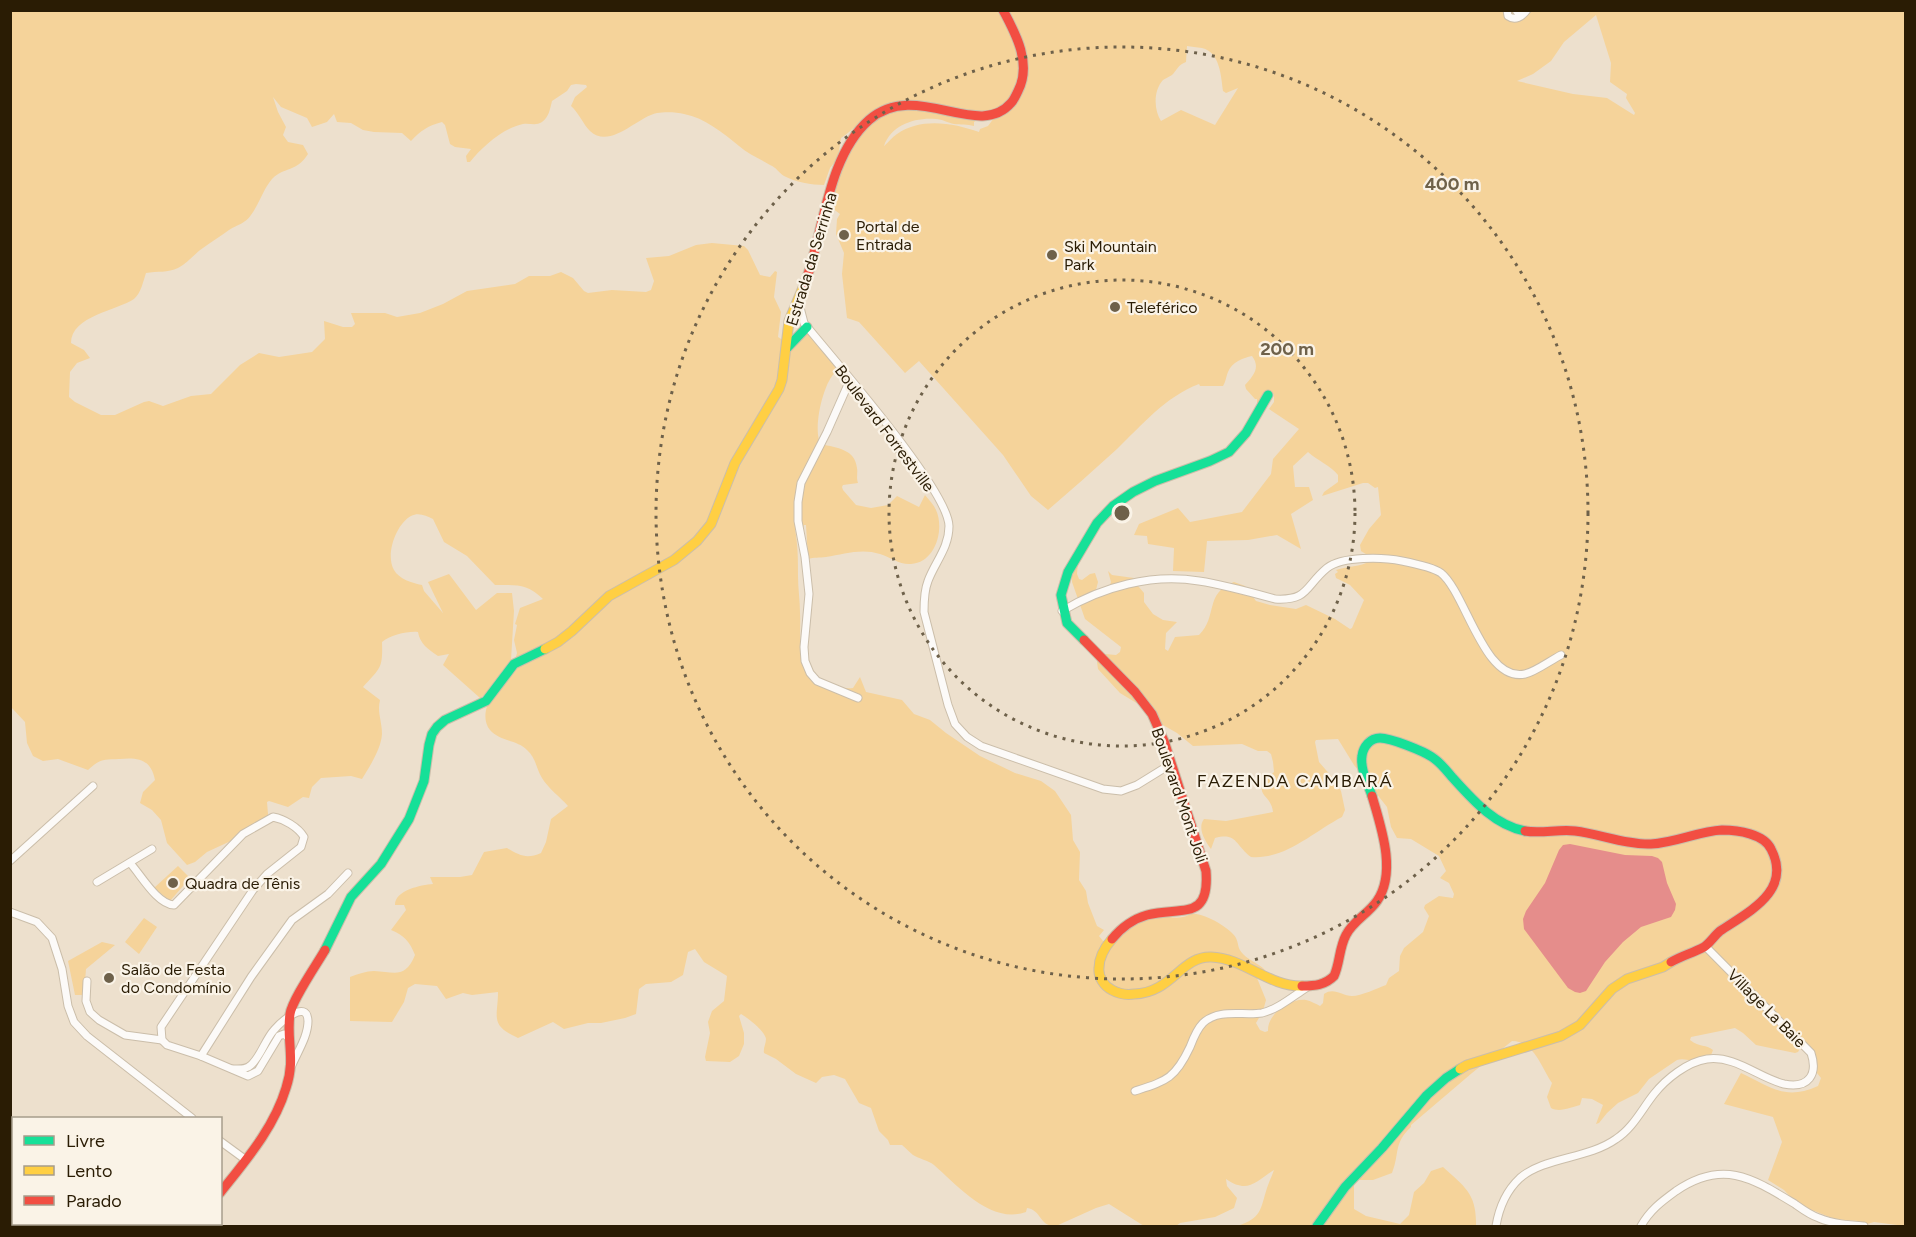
<svg xmlns="http://www.w3.org/2000/svg" width="1916" height="1237" font-family="Figtree,sans-serif">
<style>
.green{fill:#f5d39a;fill-rule:evenodd}
.water{fill:#e58d8b}
.lines{fill:none;stroke-linecap:round;stroke-linejoin:round}
.street-casing{stroke:#cbbeaa;stroke-width:9}
.fast-casing{stroke:#cbbeaa;stroke-width:11}
.slow-casing{stroke:#cbbeaa;stroke-width:11}
.jam-casing{stroke:#cbbeaa;stroke-width:11}
.street{stroke:#fcfaf8;stroke-width:7}
.fast{stroke:#16e098;stroke-width:9}
.slow{stroke:#ffcf43;stroke-width:9}
.jam{stroke:#f24e42;stroke-width:9}
.ring{fill:none;stroke:#6e614a;stroke-width:3;stroke-dasharray:3 6}
.poi-dot{fill:#6e614a;stroke:#faf3e7;stroke-width:2}
.labels{text-anchor:middle;stroke-width:4.5;stroke-linejoin:round;paint-order:stroke}
.poi-label{font-size:16px;fill:#2a1c04;stroke:#faf3e7;text-anchor:start}
.street-label{font-size:16px;fill:#2a1c04;stroke:#faf3e7}
.neighbourhood-label{font-size:18px;letter-spacing:1.5px;fill:#2a1c04;stroke:#faf3e7}
.centre{fill:#6e614a;stroke:#faf3e7;stroke-width:3}
.ring-label{font-size:18px;text-anchor:middle;font-weight:bold;fill:#6e614a;stroke:#faf3e7;stroke-width:4.5;stroke-linejoin:round;paint-order:stroke}
</style>
<rect width="100%" height="100%" fill="#ede0cd"/>
<g class="green">
<path d="M10,11H1905V1226L1874,1222L1867,1224C1858,1219 1847,1221 1836,1219C1824,1216 1815,1209 1802,1209L1784,1190L1768,1180L1782,1142L1773,1117L1724,1104L1741,1073C1771,1087 1785,1101 1818,1086L1821,1078L1817,1073L1813,1054L1802,1045L1798,1052L1795,1053L1756,1045L1743,1033L1735,1028L1691,1037L1690,1040C1700,1048 1706,1044 1713,1050C1706,1072 1691,1056 1677,1060L1649,1079L1638,1093L1618,1103L1607,1113L1599,1123L1596,1124L1603,1105L1592,1099L1582,1098L1580,1105C1571,1107 1560,1113 1551,1108L1547,1097L1552,1083C1541,1067 1534,1041 1512,1041L1472,1073L1411,1125V1127C1393,1144 1400,1153 1392,1173L1373,1180H1354V1209L1366,1216L1400,1224L1409,1215L1414,1192L1424,1183L1431,1171L1443,1167C1465,1187 1477,1194 1476,1226H1237C1262,1218 1260,1210 1267,1188C1269,1182 1272,1176 1274,1170C1255,1182 1248,1194 1226,1179L1227,1186L1237,1198L1234,1208L1215,1217L1180,1223L1176,1226H1144L1109,1204L1096,1208L1056,1226C1039,1227 1042,1210 1027,1208L1026,1212C991,1225 957,1185 934,1165C928,1160 919,1159 913,1155C909,1152 906,1148 902,1145H890L888,1140L879,1131L871,1108L859,1103L845,1079L834,1075L822,1077L816,1083L796,1074L776,1059L764,1053C763,1048 766,1044 766,1039C765,1031 748,1018 741,1014L739,1016L744,1033V1044L739,1056L730,1062L706,1061L705,1057L710,1033L708,1022L712,1011L724,1001L727,976L704,962L695,949L688,952L683,975L671,982L646,984L639,989L636,1014L625,1018L601,1023H588L564,1029L553,1022L518,1038C489,1025 498,1017 498,992L472,995L463,993L446,999L437,986L415,984L408,988L404,1002L392,1022L350,1021V977C358,974 366,971 374,971C395,972 405,979 415,955C410,942 404,935 391,930L406,910L404,905H395C395,890 421,885 433,884L430,877H460L472,875L484,852L507,848C520,856 527,859 541,853L546,842L551,819L568,806C560,797 548,788 542,778C536,768 536,758 527,750C518,740 499,741 490,730C474,710 504,677 515,660L517,653L514,640L517,625L515,624L520,608L543,599C527,583 516,585 495,585L467,556L444,542L433,519C426,516 419,512 411,516C396,524 385,555 394,570C399,579 412,583 422,585L424,591L443,613L428,582L449,574L476,610L497,593H512L514,611L511,660L491,690L480,698L443,665L449,654L438,656C428,649 420,644 418,632C408,631 390,635 382,642C383,669 380,668 363,687L380,700C377,713 382,721 382,734C381,749 370,766 362,779L351,776L321,778L312,787L309,798L303,797L288,807L269,801L267,802L268,814L265,825L207,852L195,862L187,865L167,843L161,820L152,810L140,803L143,792L155,780C151,759 138,757 119,759C104,760 101,758 88,770L58,759L43,761L33,756L27,743L25,722L10,706ZM1596,15L1611,63L1610,82L1627,94L1626,98L1635,113L1634,115L1607,98L1573,94L1517,81L1533,74L1551,61L1564,42ZM1187,46C1191,47 1197,47 1202,48C1220,52 1221,76 1223,91L1226,93L1238,88L1215,125L1181,110L1161,121C1154,110 1153,91 1163,80C1166,78 1169,77 1172,75C1177,70 1178,65 1186,62ZM576,84L586,85L587,87L575,97L571,106C579,113 583,124 590,131C610,150 637,117 657,113C664,112 677,112 684,114C705,118 723,133 739,146C748,154 760,159 770,165C776,167 779,173 784,176C795,182 812,185 824,185L830,168L838,158L841,138C852,131 860,120 872,114C855,143 835,173 832,208L840,214L837,219L836,234L844,253L842,274L847,318L859,322L905,373L919,361L1003,455L1031,496L1048,510C1071,490 1094,470 1117,449C1143,424 1165,397 1199,384L1200,386H1223C1226,381 1226,377 1228,372C1232,362 1243,358 1252,356C1261,368 1253,376 1245,385L1246,389L1255,399H1257V405C1262,398 1265,392 1274,394V402L1269,409L1299,429L1273,459L1271,474L1242,512L1190,522L1178,508L1139,524L1134,535L1147,536L1148,544L1174,548L1173,571L1204,572L1207,541L1248,540L1277,535L1301,549L1291,514L1313,500L1309,487H1295L1293,466L1308,452C1318,461 1330,465 1338,475V482L1324,492L1322,496L1363,483H1368L1375,488L1378,487L1381,515L1369,529L1360,545L1361,551L1369,556L1370,561C1360,567 1348,566 1336,570L1338,572L1335,574L1336,578L1350,585L1364,600L1352,628L1350,629L1335,619L1306,605L1296,609L1270,605L1256,601L1245,586L1234,582C1204,593 1218,617 1199,635L1175,637L1168,651L1165,649L1166,633L1177,622L1163,620L1153,614L1144,602V593L1133,580L1134,578L1112,575L1108,571L1111,582L1107,592L1095,594L1098,582L1095,573L1090,574L1082,580L1079,579L1077,574L1078,562L1072,575V582L1085,619L1121,647L1120,652L1116,655L1105,654L1099,657L1097,662L1098,669L1120,693L1143,707L1149,717L1177,733L1193,746L1242,744L1258,751H1267L1271,754L1273,762L1274,772C1248,796 1271,792 1273,812L1226,821L1204,819C1197,828 1205,841 1211,849L1215,838C1237,832 1235,845 1251,857C1285,860 1313,832 1342,817L1345,810L1341,791L1332,777L1319,762L1315,742L1316,740L1338,739L1354,765L1387,807L1391,827L1397,838L1411,839L1439,856L1446,871L1440,878L1449,883L1454,894L1453,898L1439,896L1425,905L1424,908L1429,916L1423,932L1404,948L1400,956L1399,971L1389,978L1386,985C1378,988 1361,996 1352,996C1342,996 1334,987 1324,994L1323,1003L1320,1006C1316,1004 1311,1001 1306,1000C1290,998 1267,1014 1268,1031L1265,1032L1260,1030L1256,1023L1263,1011L1266,1000L1257,978L1265,970C1258,963 1250,961 1243,954C1237,948 1239,944 1236,938C1231,928 1202,912 1192,914C1189,914 1186,917 1183,917C1171,920 1159,914 1147,910C1136,924 1120,937 1103,941L1099,936L1104,930L1097,926L1088,903L1086,891L1079,880L1080,852L1073,840L1071,815L1055,791L1041,781L1015,773L980,756L946,733L930,720L914,714L902,700L866,692L860,677L853,688C834,690 811,678 804,660C798,645 801,629 800,613C800,601 798,588 798,576C798,558 798,547 795,529L802,534L804,525H806L808,559C814,557 819,558 826,557C844,554 862,548 880,554C890,557 900,565 911,564C935,563 945,530 936,510C934,505 929,500 925,495L919,507L897,496L888,505L871,508L856,505L843,490L842,487L843,485L858,483C856,477 858,473 857,468C855,449 837,448 821,444C812,432 823,381 836,372C835,363 828,354 819,348L816,336L810,331L789,344L778,337L781,312L774,297L777,272L775,271L770,277L760,275L748,250L744,246L712,243L696,245L669,256L646,258L654,281L651,290L646,292L612,290L588,293L584,291L573,278L561,272L550,276H529L515,284L467,291L443,304L420,313L397,317L385,313H351L355,324L352,327H343L324,321L325,339L312,352L279,357L259,353L240,365L211,394L191,396L163,406L149,401L144,402L115,415H101L75,402L69,397L70,372L77,363L90,358L84,350L71,343C71,316 118,310 134,299C141,293 143,282 146,273C157,271 168,273 178,268C188,263 194,254 203,248C211,242 221,236 229,230C238,224 245,224 251,215C259,204 264,188 272,179C285,166 296,173 308,154L303,145L288,142L283,135L286,127L278,112L273,97L281,107L307,118L312,127L327,122L334,114L337,122L351,123L363,130L374,132L402,133L411,141C421,130 428,126 442,122L445,125L450,144L455,147L471,149L466,156L467,162H470C482,147 503,128 523,124C530,123 536,126 542,122C549,117 550,109 552,101L567,91L571,85ZM984,116H993L994,118L988,126L980,129L979,132C954,123 921,117 897,134C892,137 888,143 884,146C891,125 915,117 936,119C942,119 948,123 954,124C961,125 967,124 974,126V122Z"/>
<polygon points="178,866 190,878 170,901 154,888"/>
<polygon points="144,918 157,927 139,954 125,942"/>
<polygon points="102,942 115,945 86,969 84,995 75,995 68,961"/>
</g>
<polygon class="water" points="1570,844 1625,855 1652,856 1658,858 1662,862 1667,883 1676,904 1675,910 1671,917 1641,927 1623,942 1605,962 1586,991 1580,993 1575,992 1568,988 1524,929 1523,919 1526,911 1545,883 1559,850 1563,845"/>
<g class="lines">
<defs>
<g id="street">
<path d="M1507,10L1508,16C1515,21 1522,17 1527,10"/>
<polyline points="1516,10 1518,13 1520,10"/>
<path d="M798,300L804,323C832,358 948,489 949,526C949,548 935,562 928,581C924,591 924,602 924,612L948,705L955,724L967,737L981,746L1103,789L1121,791L1137,785L1171,764"/>
<polyline points="850,380 827,432 801,483 798,502 798,521 805,557 809,594 804,647 805,661 810,673 817,681 858,698"/>
<path d="M1062,611C1102,587 1152,573 1199,581C1225,585 1250,592 1275,599C1309,601 1305,586 1327,568C1342,556 1383,557 1402,561C1412,563 1434,568 1441,573C1466,593 1484,683 1525,674C1535,672 1551,660 1561,655"/>
<polyline points="10,861 93,786"/>
<path d="M130,863C141,875 157,904 174,905L243,834L273,817C284,819 298,827 304,837L301,847L267,874L253,890L161,1027L162,1040L167,1045L201,1056L248,1076L258,1071L279,1036L284,1034L289,1038"/>
<polyline points="97,882 152,849"/>
<polyline points="10,912 37,922 52,938 62,969 68,1006 74,1022 87,1036 192,1118"/>
<polyline points="87,981 86,1001 90,1012 99,1020 125,1035 162,1040"/>
<polyline points="201,1056 251,977 292,920 328,894 348,873"/>
<path d="M233,1069C240,1069 246,1070 251,1065C261,1056 265,1040 274,1030C280,1023 307,998 308,1021C308,1036 298,1051 292,1065"/>
<path d="M1135,1091C1166,1081 1175,1079 1190,1047C1193,1039 1197,1029 1203,1023C1219,1008 1243,1016 1262,1013C1278,1009 1292,997 1306,988"/>
<polyline points="220,1141 246,1160"/>
<path d="M1496,1226C1499,1208 1506,1191 1520,1178C1544,1157 1588,1159 1616,1139C1633,1128 1642,1109 1654,1094C1666,1079 1687,1062 1707,1059C1735,1055 1759,1078 1784,1084C1809,1089 1818,1074 1811,1053L1705,946"/>
<path d="M1641,1226C1650,1210 1661,1202 1676,1191C1723,1159 1752,1178 1795,1204C1802,1209 1810,1215 1819,1218C1833,1224 1849,1225 1864,1226"/>
</g>
<g id="fast">
<polyline points="787,348 807,327"/>
<polyline points="1084,640 1067,623 1061,595 1068,572 1097,523 1113,506 1133,492 1155,481 1210,461 1229,452 1246,433 1268,395"/>
<path d="M1372,796C1368,784 1360,769 1362,756C1363,747 1370,738 1380,738C1391,738 1423,751 1432,757C1440,762 1446,770 1452,777C1472,799 1494,825 1525,831"/>
<polyline points="325,950 351,897 381,864 409,819 424,781 429,745 432,734 437,727 445,720 486,701 514,664 545,649"/>
<polyline points="1317,1226 1345,1187 1382,1148 1427,1095 1446,1078 1460,1069"/>
</g>
<g id="slow">
<polyline points="545,649 558,642 572,631 609,596 674,560 697,541 711,524 735,463 779,389 782,380 789,321 805,283"/>
<path d="M1112,939C1105,947 1099,957 1099,968C1098,977 1104,986 1112,990C1119,994 1127,995 1134,994C1172,993 1181,956 1211,957C1244,958 1269,987 1302,986"/>
<polyline points="1460,1069 1467,1065 1561,1036 1580,1025 1612,989 1627,979 1663,967 1671,962"/>
<polyline points="197,1226 199,1224"/>
</g>
<g id="jam">
<path d="M805,283C824,232 827,157 869,120C916,79 978,141 1011,103C1014,100 1016,95 1018,91C1032,64 1016,34 1003,10"/>
<path d="M1084,640L1135,692L1152,714L1164,741L1206,871C1210,922 1181,906 1147,915C1133,919 1121,928 1112,939"/>
<path d="M1525,831C1541,834 1558,829 1575,831C1600,834 1626,845 1651,844C1675,843 1699,831 1722,830C1738,830 1764,834 1771,849C1793,891 1748,912 1720,931C1714,936 1710,943 1704,947C1693,953 1681,956 1671,962"/>
<path d="M1302,986C1315,986 1325,985 1334,976C1340,963 1339,948 1346,935C1353,921 1368,914 1377,901C1397,872 1381,827 1372,796"/>
<path d="M220,1193C246,1160 274,1128 286,1088C296,1059 286,1040 290,1014C292,1000 317,964 325,950"/>
</g>
</defs>
<use href="#street" class="street-casing"/>
<use href="#fast" class="fast-casing"/>
<use href="#slow" class="slow-casing"/>
<use href="#jam" class="jam-casing"/>
<use href="#street" class="street"/>
<use href="#fast" class="fast"/>
<use href="#slow" class="slow"/>
<use href="#jam" class="jam"/>
</g>
<g class="ring">
<circle cx="1122" cy="513" r="233"/>
<circle cx="1122" cy="513" r="466"/>
</g>
<g class="poi-dot">
<circle cx="844" cy="235" r="6"/>
<circle cx="1052" cy="255" r="6"/>
<circle cx="1115" cy="307" r="6"/>
<circle cx="173" cy="883" r="6"/>
<circle cx="109" cy="978" r="6"/>
</g>
<g class="labels">
<g class="poi-label">
<text x="856" y="232">Portal de<tspan x="856" dy="18">Entrada</tspan></text>
<text x="1064" y="252">Ski Mountain<tspan x="1064" dy="18">Park</tspan></text>
<text x="1127" y="313">Teleférico</text>
<text x="185" y="889">Quadra de Tênis</text>
<text x="121" y="975">Salão de Festa<tspan x="121" dy="18">do Condomínio</tspan></text>
</g>
<g class="street-label">
<text transform="translate(811 259) rotate(-73)" y="6">Estrada da Serrinha</text>
<text transform="translate(885 428) rotate(53)" y="6">Boulevard Forrestville</text>
<text transform="translate(1180 795) rotate(71)" y="6">Boulevard Mont Joli</text>
<text transform="translate(1767 1008) rotate(45)" y="6">Village La Baie</text>
</g>
<g class="neighbourhood-label">
<text x="1295" y="787">FAZENDA CAMBARÁ</text>
</g>
</g>
<circle cx="1122" cy="513" r="9" class="centre"/>
<g class="ring-label">
<text x="1452" y="190">400 m</text>
<text x="1287" y="355">200 m</text>
</g>
<rect width="1916" height="1237" fill="none" stroke="#2a1c04" stroke-width="24"/>
<rect x="12" y="1117" width="210" height="108" fill="#faf3e7" stroke="#a79d8c" stroke-width="1.5"/>
<rect x="24" y="1136" width="30" height="9" fill="#16e098" stroke="#a79d8c" stroke-width="1.5"/>
<text x="66" y="1147" font-size="18" fill="#2a1c04">Livre</text>
<rect x="24" y="1166" width="30" height="9" fill="#ffcf43" stroke="#a79d8c" stroke-width="1.5"/>
<text x="66" y="1177" font-size="18" fill="#2a1c04">Lento</text>
<rect x="24" y="1196" width="30" height="9" fill="#f24e42" stroke="#a79d8c" stroke-width="1.5"/>
<text x="66" y="1207" font-size="18" fill="#2a1c04">Parado</text>
</svg>
